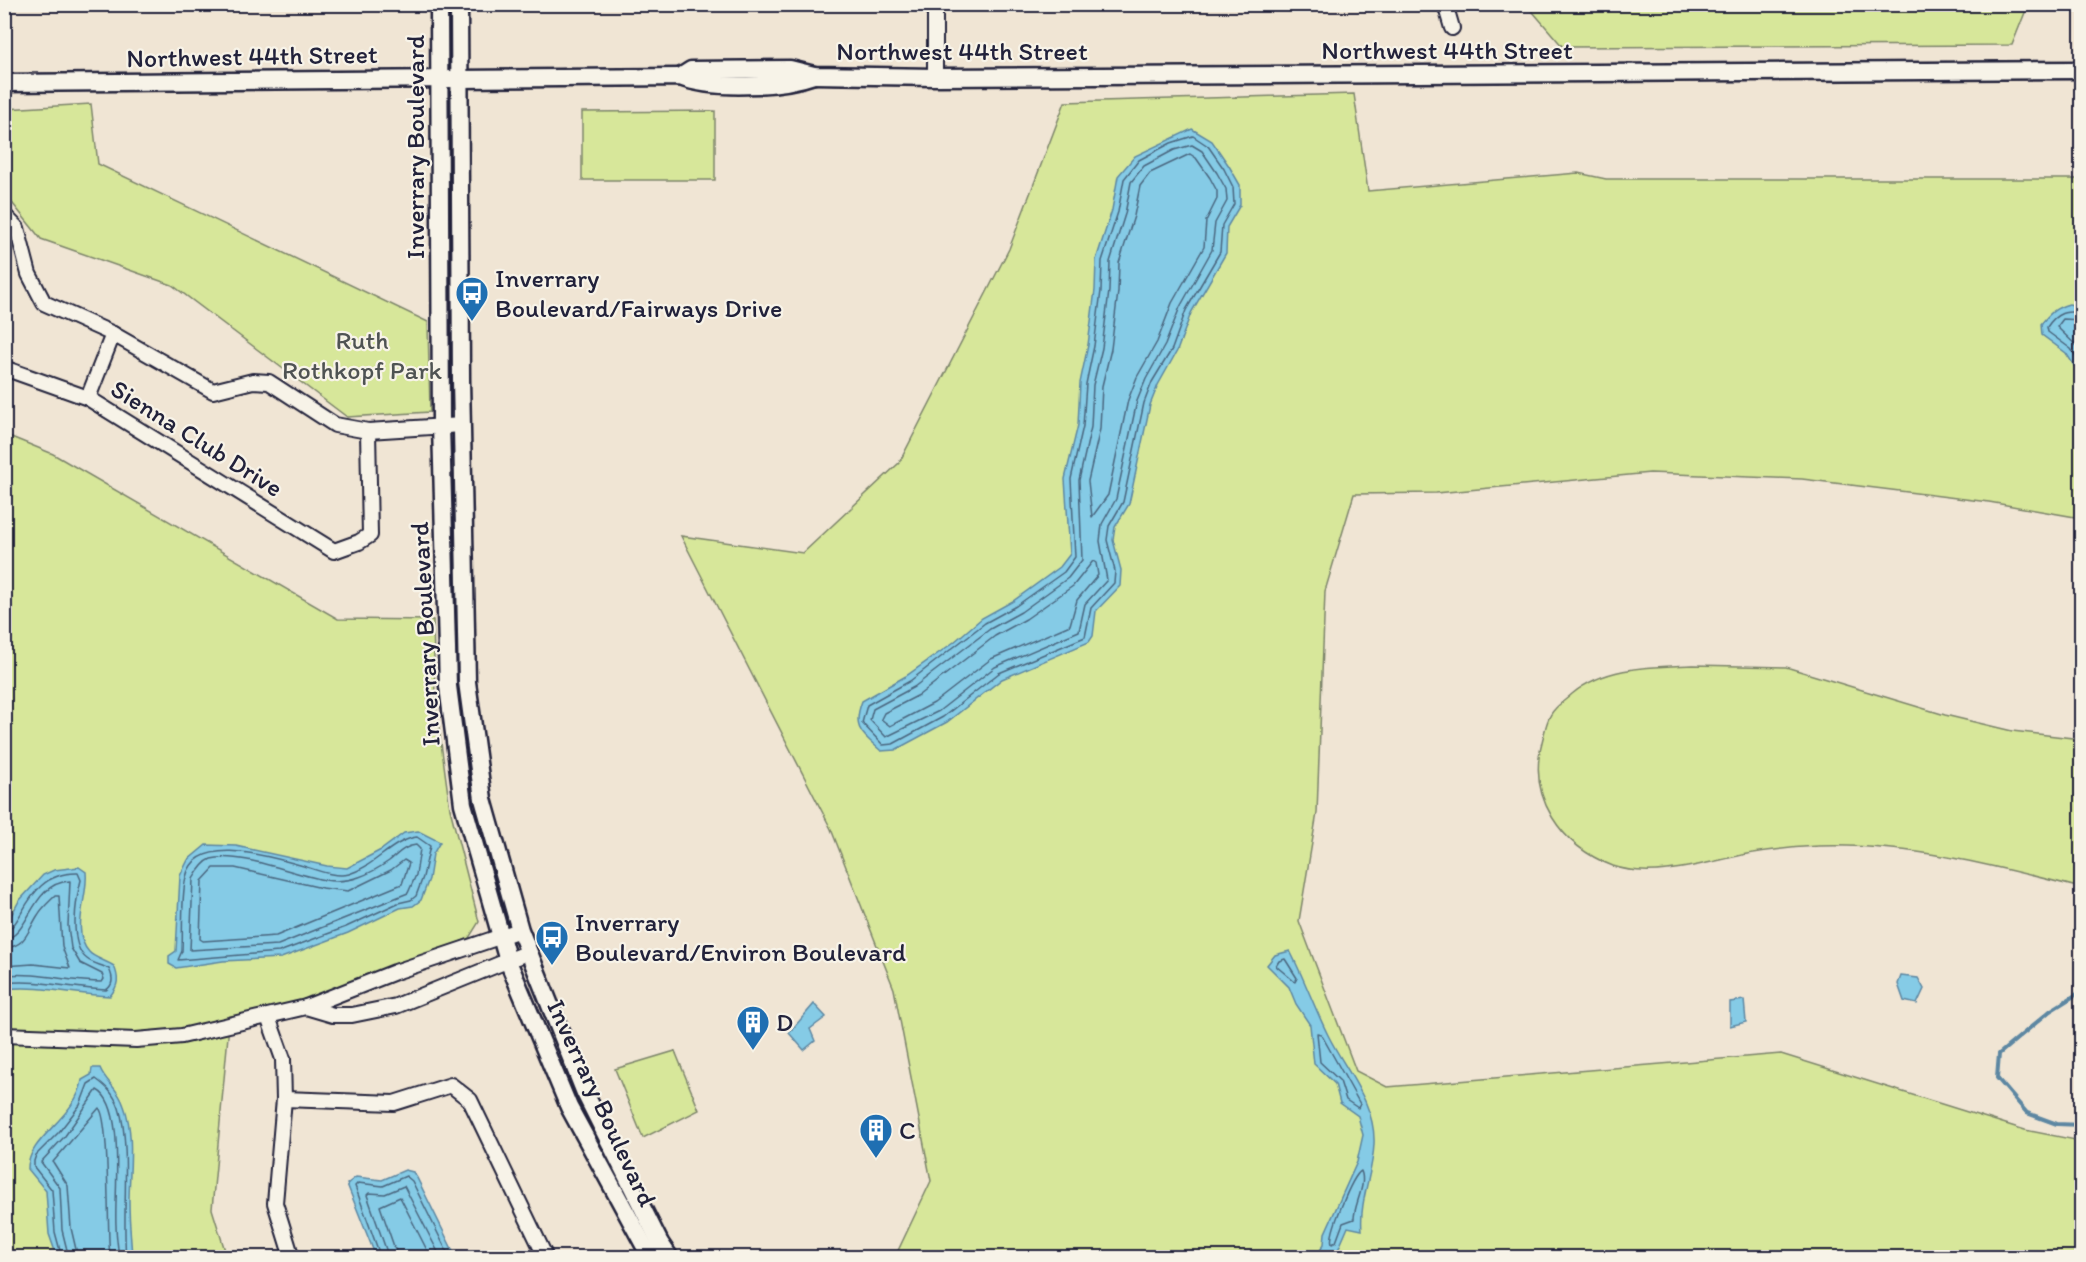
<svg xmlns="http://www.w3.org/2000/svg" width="2086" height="1262" font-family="Itim,sans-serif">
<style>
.green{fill:#d7e79a;stroke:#7c846a;stroke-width:1.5}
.water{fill:#85cbe6;stroke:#5d87a2;stroke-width:1.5}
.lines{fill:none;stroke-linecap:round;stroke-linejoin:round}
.shore{stroke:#4a667f;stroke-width:1.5}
.stream{stroke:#5d87a2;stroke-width:4}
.minor-casing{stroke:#22223b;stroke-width:18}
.tertiary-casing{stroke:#22223b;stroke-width:21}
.minor{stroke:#f7f3e8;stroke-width:14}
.tertiary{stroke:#f7f3e8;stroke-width:16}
.labels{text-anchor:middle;stroke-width:4.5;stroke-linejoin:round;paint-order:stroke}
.street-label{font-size:26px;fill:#22223b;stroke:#f7f3e8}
.poi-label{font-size:26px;fill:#22223b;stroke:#f7f3e8;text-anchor:start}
.park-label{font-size:26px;fill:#4f5353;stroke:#f7f3e8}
</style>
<rect width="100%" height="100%" fill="#f0e5d4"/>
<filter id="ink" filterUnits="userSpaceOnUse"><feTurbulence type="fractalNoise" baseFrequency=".0167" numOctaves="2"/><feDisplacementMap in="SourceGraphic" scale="12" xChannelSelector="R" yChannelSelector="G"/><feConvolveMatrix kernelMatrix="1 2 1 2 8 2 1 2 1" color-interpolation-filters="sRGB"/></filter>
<g filter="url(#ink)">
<g class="green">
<polygon points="1527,5 2028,5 2012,45 1563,47"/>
<polygon points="1354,94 1368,191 1578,173 1606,179 2081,179 2081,518 1989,502 1802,479 1650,473 1436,493 1354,494 1325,591 1317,813 1299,921 1356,1071 1387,1087 1781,1054 2025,1130 2081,1141 2081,1257 895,1257 931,1181 894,989 831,829 681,536 803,553 899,463 1009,249 1065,102"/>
<polygon points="91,104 98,164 428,322 430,412 347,417 172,285 41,239 5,194 5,109"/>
<polygon points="715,111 715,180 582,180 582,112"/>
<polygon points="4,434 53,454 338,619 433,620 435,699 450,809 479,922 469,938 395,972 229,1025 212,1209 227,1257 5,1257"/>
<path d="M1693,665L1786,667L1945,715L2012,731L2081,739V888C1996,866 1908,843 1819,846C1796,847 1770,850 1747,854C1708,862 1652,880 1613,866C1561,846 1527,798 1542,742C1545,731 1547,717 1555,709C1560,703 1567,699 1572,694C1606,666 1651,667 1693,665Z"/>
<polygon points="675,1051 699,1110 643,1138 615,1069"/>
</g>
<g class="water">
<path d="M1192,129L1212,141L1229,166L1240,185V205L1227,227L1226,253L1191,313L1177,351L1158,385L1150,405L1129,504L1115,527L1113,540L1121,570L1120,586L1096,611L1093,636L1089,642L1002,679L947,722L895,750L881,751C861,733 852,728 862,701L906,676L954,642L982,618L1013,601L1060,567L1070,554L1065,479L1078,425L1080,383L1088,345L1095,290L1096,260L1112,210L1118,176L1135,156Z"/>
<path d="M2069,304L2081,307V376L2066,353L2042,335L2041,324C2050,313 2055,308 2069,304Z"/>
<polygon points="418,831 440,842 433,854 429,879 421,900 413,906 400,908 348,933 281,958 223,961 176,968 169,964 169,956 176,951 180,876 188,860 206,845 236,846 327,866 347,868 381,850 404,833"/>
<path d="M79,867L86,872C89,896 70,931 89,952C94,958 107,961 114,966C119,978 119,985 110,996C74,995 41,985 5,989V927L19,901L43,875L54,870Z"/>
<path d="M1290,951C1304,978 1314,1007 1328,1035C1345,1070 1376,1103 1374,1144C1373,1173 1359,1201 1362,1230L1348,1227L1335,1257H1316L1324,1244L1325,1233L1357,1162L1363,1135L1358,1116L1340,1103L1335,1084L1314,1064L1310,1025L1296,1004L1289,987L1267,965L1275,955Z"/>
<polygon points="1901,976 1918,978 1924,989 1917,1004 1904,1001 1898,984"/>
<polygon points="1744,1000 1746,1022 1730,1026 1730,1002"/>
<polygon points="814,1004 826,1017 810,1029 815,1041 804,1050 789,1033"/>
<path d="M92,1068H100C106,1083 118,1087 124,1106C135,1135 129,1172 129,1202C129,1221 131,1239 132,1257H57L49,1234L46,1191L28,1169C27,1138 77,1117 82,1080L91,1075Z"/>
<polygon points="405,1170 413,1172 417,1178 456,1257 376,1257 347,1184 356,1177 382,1180"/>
</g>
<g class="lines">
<g class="shore">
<polygon points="1193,136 1208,146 1224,169 1233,187 1234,204 1222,225 1220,252 1186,310 1172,349 1152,382 1144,403 1123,502 1109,526 1107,540 1115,571 1114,583 1091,608 1085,637 999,673 943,717 893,744 883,745 862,723 867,705 910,681 985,623 1016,606 1064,572 1075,557 1071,479 1083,426 1086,384 1094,346 1101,291 1102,261 1118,212 1124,179 1139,160 1171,143"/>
<polygon points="1192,145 1202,151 1217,173 1226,189 1227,201 1215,223 1212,250 1180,307 1165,345 1146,379 1137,401 1116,499 1102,524 1100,541 1107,580 1085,604 1079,631 995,667 939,711 886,737 870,720 873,709 914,687 990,629 1021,612 1068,578 1082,560 1079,480 1091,427 1093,385 1102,348 1109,291 1110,262 1125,214 1131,182 1144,166 1174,150"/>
<polygon points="1190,154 1196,158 1210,178 1217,191 1217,199 1206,221 1204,247 1172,303 1157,342 1137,377 1128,400 1108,495 1092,517 1088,481 1100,429 1102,386 1111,349 1118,292 1119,263 1134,216 1140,186 1150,173"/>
<path d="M2082,312C2065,311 2057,312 2047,327L2048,332L2071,349L2082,365"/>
<polyline points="2082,320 2063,319 2057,327 2082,351"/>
<polygon points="1093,561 1096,563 1098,575 1077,600 1070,625 991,659 934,703 890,726 881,719 884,713 919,695 995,636 1026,619 1073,586"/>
<path d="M417,837L430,846L423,877L416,896L411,900L398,903L346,927L279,952L178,960L182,951C183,930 181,897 186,877C196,833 270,857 300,865C314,869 335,878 349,874C374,867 392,840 417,837Z"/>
<path d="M416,845L420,849L416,875L408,893L278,945L190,950L193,879C197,872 203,862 211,859C239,851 296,875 325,880C349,884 369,875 389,861C398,854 404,846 416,845Z"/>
<polygon points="404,860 409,863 402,884 276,936 203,941 200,939 202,881 214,868 235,868 322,888 348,891 391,870"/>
<path d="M4,931C24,929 25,872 78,873L81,880C76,899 68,945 87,959C93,964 102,965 109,969C113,977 114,985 106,990C72,989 39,979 4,983"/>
<path d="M4,939C30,937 30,883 70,881L68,926L71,948L80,963L102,974L104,979L102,982C67,982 41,972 4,975"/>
<path d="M4,948C26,947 28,930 38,915C42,908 49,902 55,896H59L62,947L70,968L33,964L4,966"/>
<polygon points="1285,959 1297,978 1295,982 1276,966 1279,961"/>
<polygon points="1317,1033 1321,1034 1360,1104 1358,1108 1346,1100 1340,1081 1320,1062"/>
<path d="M1361,1171C1367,1185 1354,1204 1354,1219L1343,1223L1336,1242L1332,1244C1328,1235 1352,1176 1361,1171Z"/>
<path d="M62,1258L55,1232L52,1190L34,1167V1161L36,1155L59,1132L80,1105L88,1084L96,1079C107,1087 114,1094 119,1108C131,1144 122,1215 126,1258"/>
<path d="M69,1258L62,1230L60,1188L41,1162L65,1136L97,1090C126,1105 114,1195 116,1225C116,1236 118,1247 119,1258"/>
<path d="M78,1258L71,1228L68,1186L53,1162L99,1108C110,1119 107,1233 110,1258"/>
<polyline points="381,1258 355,1186 358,1183 383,1186 406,1176 412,1181 450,1258"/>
<polyline points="389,1258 367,1195 369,1193 385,1194 404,1186 441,1258"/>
<polyline points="398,1258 380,1206 400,1197 431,1258"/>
</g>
<polyline class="stream" points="2082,991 2050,1011 1999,1054 1997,1078 2027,1113 2057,1124 2082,1125"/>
<defs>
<g id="minor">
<polyline points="1445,4 1452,28"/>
<polyline points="935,77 935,4"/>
<polyline points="4,215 17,228 29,274 44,303 113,334 213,391 253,381 269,382 335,425 368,431 462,425"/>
<polyline points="4,368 88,398 334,551 359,542 370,535 368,431"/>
<polyline points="88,398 113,334"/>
<polyline points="306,1007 333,1015 352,1015 396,1006 529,952"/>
<polyline points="268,1017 283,1059 284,1099 275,1203 292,1258"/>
<polyline points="4,1035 136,1040 182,1036 306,1007 395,972 520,930"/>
<polyline points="284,1099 394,1103 451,1085 470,1100 546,1258"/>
</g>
<g id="tertiary">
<polyline points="439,4 441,425 448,686 463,804 508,961 569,1107 651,1258"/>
<polyline points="459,4 461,379 467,682 483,799 520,930 585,1093 660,1243 670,1258"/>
<polyline points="680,77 691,70 790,69 814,75 935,77 2082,70"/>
<path d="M4,83L680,77C714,90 780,87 814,75"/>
</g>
</defs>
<use href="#minor" class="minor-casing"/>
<use href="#tertiary" class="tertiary-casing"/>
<use href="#minor" class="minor"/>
<use href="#tertiary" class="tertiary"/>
</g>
</g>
<defs>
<symbol id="bus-pin" viewBox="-11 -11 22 30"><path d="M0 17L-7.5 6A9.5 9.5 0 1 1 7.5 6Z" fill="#1f6fb2" stroke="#f7f3e8"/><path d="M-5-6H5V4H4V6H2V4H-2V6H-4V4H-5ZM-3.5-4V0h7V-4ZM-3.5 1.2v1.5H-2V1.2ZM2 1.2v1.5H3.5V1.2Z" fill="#fff"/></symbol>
<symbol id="building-pin" viewBox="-11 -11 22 30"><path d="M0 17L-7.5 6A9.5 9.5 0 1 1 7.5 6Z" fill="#1f6fb2" stroke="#f7f3e8"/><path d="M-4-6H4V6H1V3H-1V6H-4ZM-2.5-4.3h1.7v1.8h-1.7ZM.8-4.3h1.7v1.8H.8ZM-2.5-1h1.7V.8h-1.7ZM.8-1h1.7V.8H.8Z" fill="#fff"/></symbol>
</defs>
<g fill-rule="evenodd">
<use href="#bus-pin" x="453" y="274" width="38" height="52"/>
<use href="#bus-pin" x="533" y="918" width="38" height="52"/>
<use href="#building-pin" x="734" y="1003" width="38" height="52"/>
<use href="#building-pin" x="857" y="1111" width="38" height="52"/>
</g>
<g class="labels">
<g class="street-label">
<text x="1447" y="59">Northwest 44th Street</text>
<text x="962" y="60">Northwest 44th Street</text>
<text transform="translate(252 56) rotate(-1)" y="9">Northwest 44th Street</text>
<text transform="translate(415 147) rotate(-90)" y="9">Inverrary Boulevard</text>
<text transform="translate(197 438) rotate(32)" y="9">Sienna Club Drive</text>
<text transform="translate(425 634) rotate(-93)" y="9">Inverrary Boulevard</text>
<text transform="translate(602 1103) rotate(65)" y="9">Inverrary Boulevard</text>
</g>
<g class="poi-label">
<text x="495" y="287">Inverrary<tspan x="495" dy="30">Boulevard/Fairways Drive</tspan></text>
<text x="575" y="931">Inverrary<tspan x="575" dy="30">Boulevard/Environ Boulevard</tspan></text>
<text x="776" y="1031">D</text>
<text x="899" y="1139">C</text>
</g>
<g class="park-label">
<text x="362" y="349">Ruth<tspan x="362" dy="30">Rothkopf Park</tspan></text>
</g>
</g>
<rect width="2086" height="1262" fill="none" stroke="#f7f3e8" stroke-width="24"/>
<rect x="12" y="12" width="2062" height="1238" fill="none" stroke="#22223b" stroke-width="2" filter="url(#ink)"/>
</svg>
